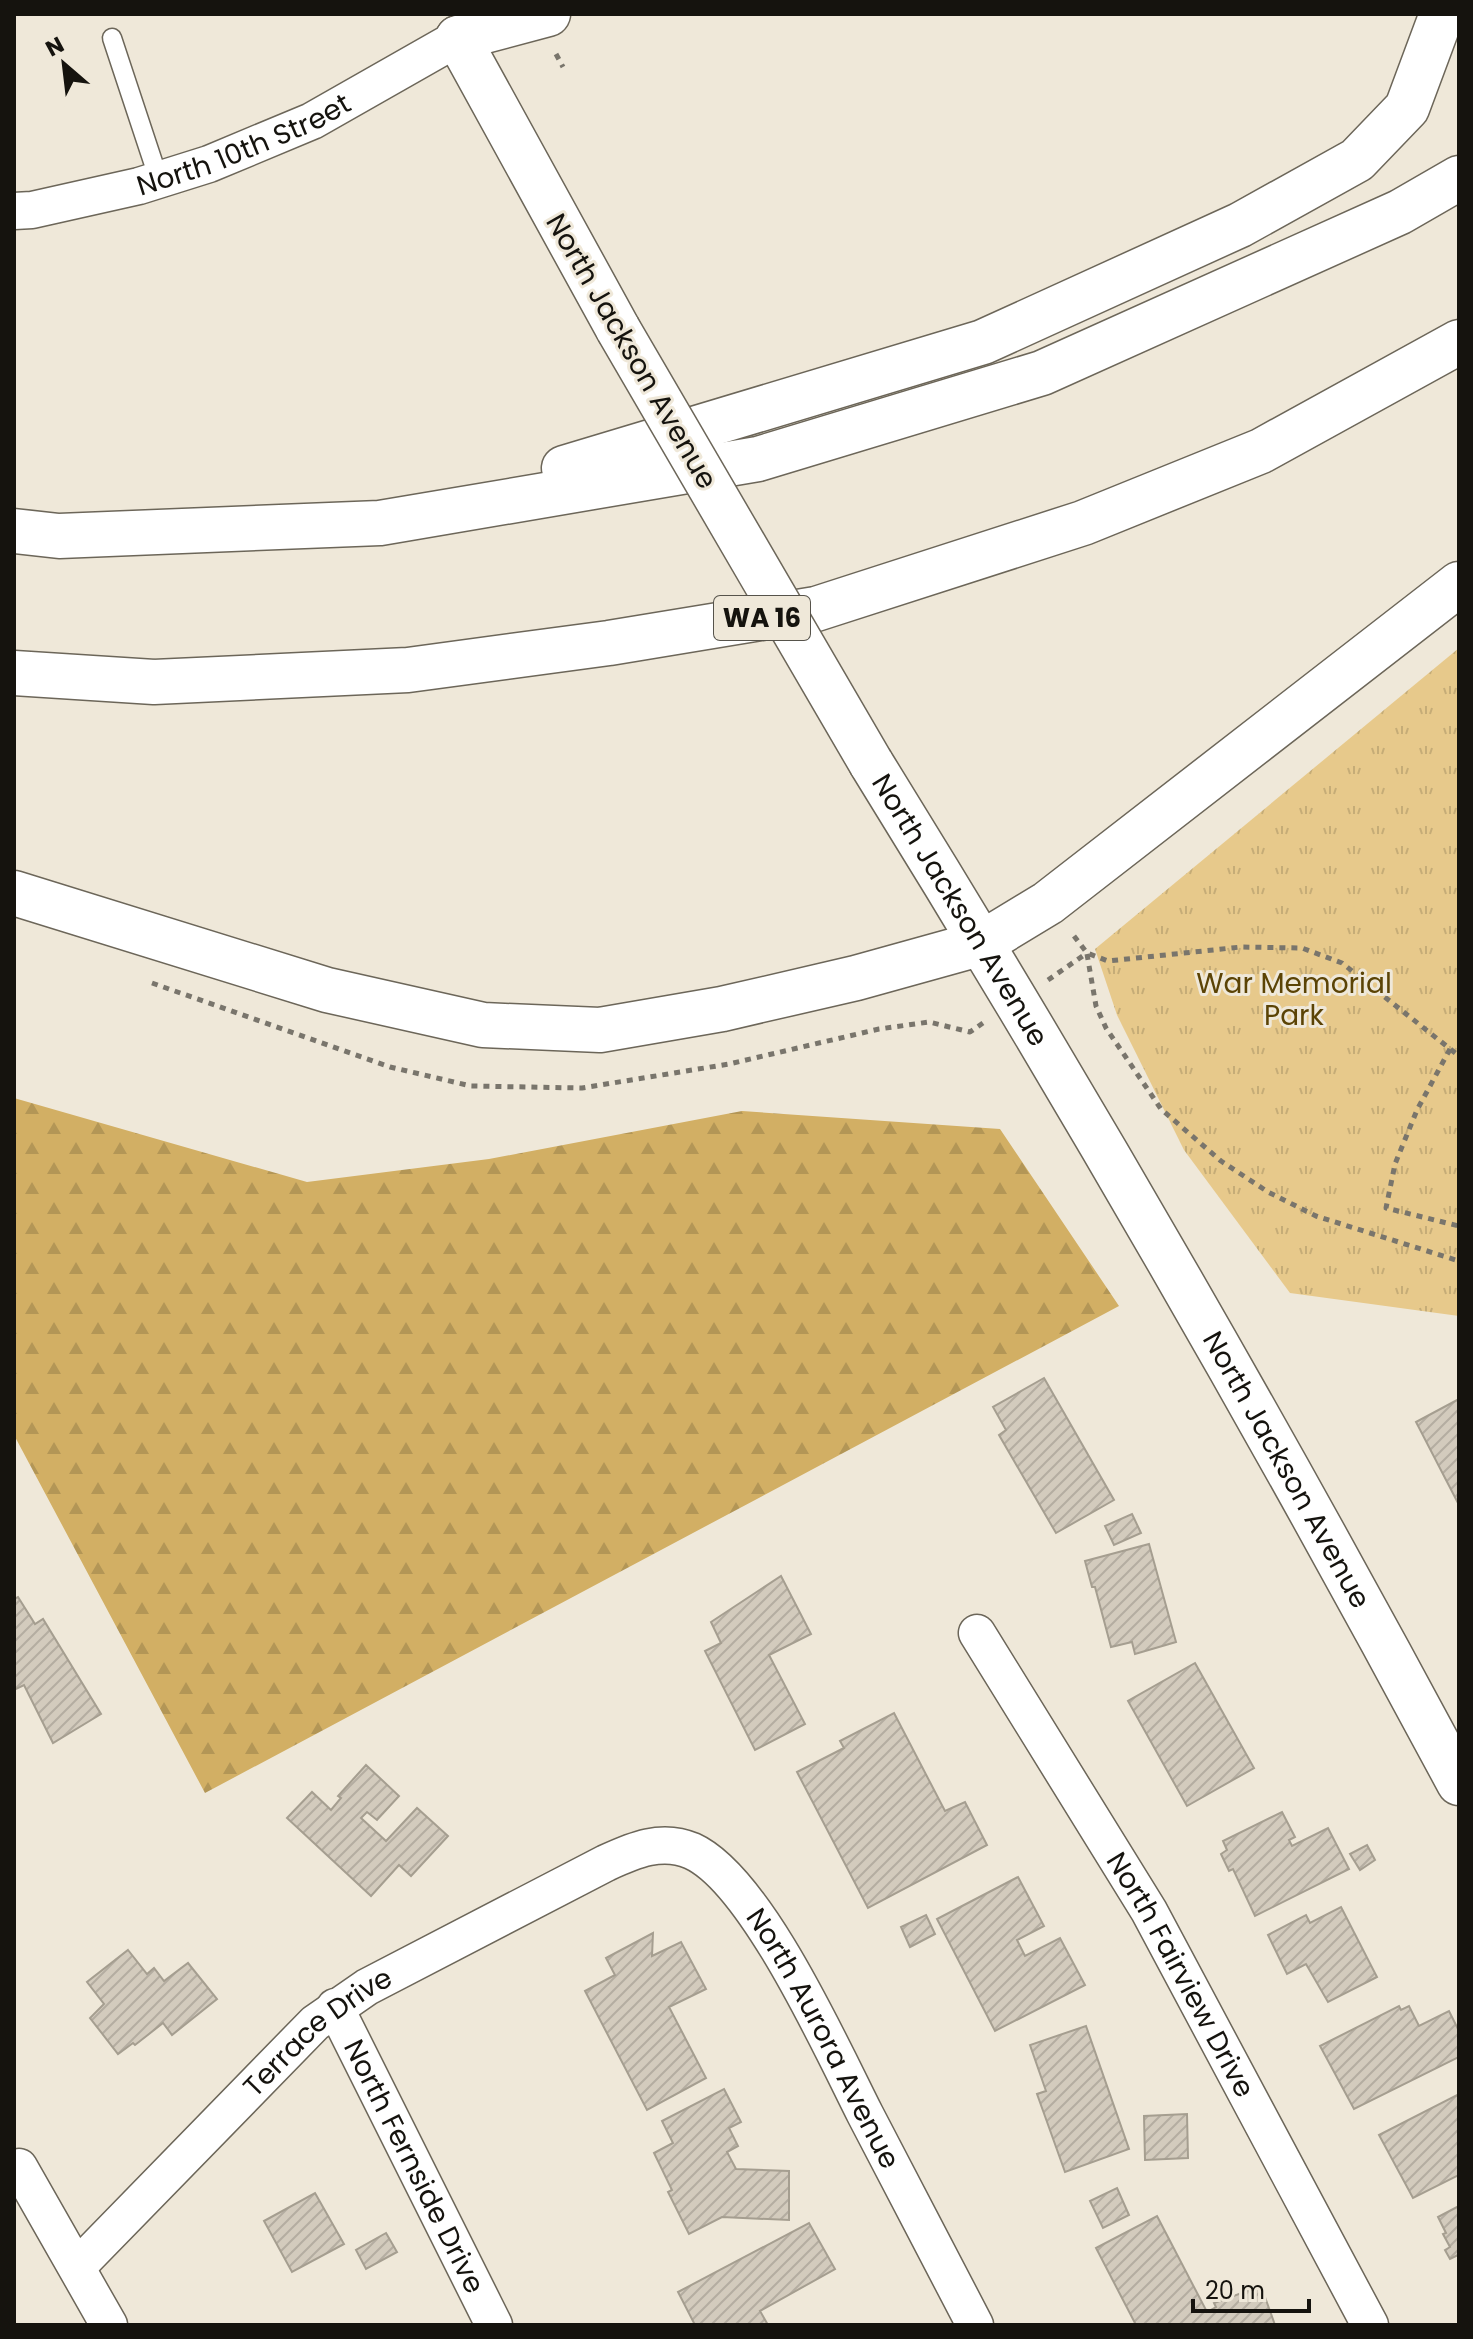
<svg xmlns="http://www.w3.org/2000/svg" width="1473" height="2339" font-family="Poppins,sans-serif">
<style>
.grass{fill:url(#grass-tufts)}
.forest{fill:url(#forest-firs)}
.building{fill:url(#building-hatch);stroke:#a59e90;stroke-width:2}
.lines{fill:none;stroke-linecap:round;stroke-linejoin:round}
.lane-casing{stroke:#6c6659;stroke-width:21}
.street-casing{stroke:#6c6659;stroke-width:39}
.primary-casing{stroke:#6c6659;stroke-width:47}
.highway-casing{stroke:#6c6659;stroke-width:47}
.path{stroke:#79756c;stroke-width:5;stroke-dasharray:6 6;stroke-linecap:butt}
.lane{stroke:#fff;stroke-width:18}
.street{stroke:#fff;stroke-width:36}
.primary{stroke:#fff;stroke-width:44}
.highway{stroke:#fff;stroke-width:44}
.primary-bridge-casing{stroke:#6c6659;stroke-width:47;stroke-linecap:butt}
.primary-bridge{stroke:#fff;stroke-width:44}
.labels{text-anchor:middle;stroke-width:6;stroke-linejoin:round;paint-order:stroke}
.shield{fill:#efe8d9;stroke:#56534b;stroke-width:2}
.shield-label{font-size:26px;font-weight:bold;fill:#15130e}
.street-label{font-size:28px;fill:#15130e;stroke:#efe8d9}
.park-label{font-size:28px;fill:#5b4305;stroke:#efe8d9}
</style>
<defs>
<pattern id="grass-tufts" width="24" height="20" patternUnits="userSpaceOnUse" patternTransform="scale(2)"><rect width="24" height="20" fill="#e7c98b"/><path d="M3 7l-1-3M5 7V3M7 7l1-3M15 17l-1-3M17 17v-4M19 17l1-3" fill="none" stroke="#c5ac77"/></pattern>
<pattern id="forest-firs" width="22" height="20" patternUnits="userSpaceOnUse" patternTransform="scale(2)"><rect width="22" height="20" fill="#d2af64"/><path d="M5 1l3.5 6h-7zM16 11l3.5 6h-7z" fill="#b39656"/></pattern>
<pattern id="building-hatch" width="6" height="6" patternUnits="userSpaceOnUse" patternTransform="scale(2)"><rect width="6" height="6" fill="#d3cbbd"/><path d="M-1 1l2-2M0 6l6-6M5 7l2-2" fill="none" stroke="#b4ada1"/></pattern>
</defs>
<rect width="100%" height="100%" fill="#efe8d9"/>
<polygon class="grass" points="1459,648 1459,1316 1290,1293 1184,1150 1117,1015 1095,949"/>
<polygon class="forest" points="14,1098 307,1182 489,1159 742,1111 1000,1129 1119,1306 205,1793 14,1435"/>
<g class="building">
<polygon points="1044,1378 1114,1500 1056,1533 999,1435 1006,1430 993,1407"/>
<polygon points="1459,1399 1459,1505 1416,1422"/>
<polygon points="1132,1514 1141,1533 1114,1545 1105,1526"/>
<polygon points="1149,1544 1176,1642 1135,1654 1132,1642 1111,1647 1095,1587 1092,1587 1085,1561"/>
<polygon points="781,1576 811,1634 769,1655 805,1724 755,1750 705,1651 721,1643 711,1622"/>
<polygon points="18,1597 35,1624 43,1619 101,1714 53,1743 24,1685 14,1690 14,1599"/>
<polygon points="1195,1663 1254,1768 1187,1806 1128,1701"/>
<polygon points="894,1713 945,1811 965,1802 987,1845 868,1908 797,1772 844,1748 840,1741"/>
<polygon points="366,1765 399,1796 377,1820 367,1812 361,1818 386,1841 417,1808 448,1836 411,1876 399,1865 371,1896 287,1818 312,1792 331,1810 341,1798 338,1796"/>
<polygon points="1282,1812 1295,1837 1289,1840 1292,1846 1328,1828 1349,1869 1255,1916 1233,1869 1229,1871 1221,1854 1227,1850 1223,1841"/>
<polygon points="1367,1845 1375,1860 1360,1870 1350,1854"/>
<polygon points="1018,1877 1044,1926 1017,1940 1025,1956 1060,1938 1085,1985 995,2031 937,1919"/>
<polygon points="1341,1907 1377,1977 1328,2002 1306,1964 1287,1974 1268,1935 1306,1915 1310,1923"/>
<polygon points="926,1915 935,1934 910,1947 901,1927"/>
<polygon points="653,1933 652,1956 681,1942 706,1989 669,2007 706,2078 647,2110 585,1991 615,1975 606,1958"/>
<polygon points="128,1950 147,1974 154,1968 164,1981 188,1963 217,1999 172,2035 163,2023 135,2045 133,2043 118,2054 90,2018 104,2004 87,1982"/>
<polygon points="1399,2006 1401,2010 1409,2006 1419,2026 1449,2011 1459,2031 1459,2057 1354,2109 1320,2046"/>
<polygon points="1086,2026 1129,2149 1065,2172 1037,2094 1046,2091 1030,2045"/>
<polygon points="724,2089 741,2122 729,2128 738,2146 727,2152 736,2169 789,2171 789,2220 722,2217 689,2234 668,2192 672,2190 654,2153 673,2143 662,2121"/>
<polygon points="1457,2095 1459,2099 1459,2175 1413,2198 1379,2135"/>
<polygon points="1187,2114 1188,2158 1145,2160 1144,2116"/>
<polygon points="1117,2188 1129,2215 1103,2228 1090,2201"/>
<polygon points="315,2193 344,2244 292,2272 264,2221"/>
<polygon points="1459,2206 1459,2258 1458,2255 1450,2259 1445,2250 1450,2247 1443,2234 1446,2233 1438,2217"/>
<polygon points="1157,2216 1207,2312 1216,2307 1214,2303 1261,2286 1275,2325 1136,2325 1096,2248"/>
<polygon points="809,2223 835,2269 760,2311 768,2325 695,2325 678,2292"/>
<polygon points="386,2233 397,2252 366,2269 356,2250"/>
</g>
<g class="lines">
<defs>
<polyline id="lane" points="112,38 159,180"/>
<g id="street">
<path id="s1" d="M14,211L32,210L139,186L209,164L312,121L458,38"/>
<path id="s2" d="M977,1633L1149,1911L1370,2325"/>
<path id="s3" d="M335,2007L494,2325"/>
<polyline points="19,2167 109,2325"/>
<path id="s4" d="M78,2266L315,2023L367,1987L606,1863C634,1850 662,1838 692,1851C756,1880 832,2049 865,2114C902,2184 938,2255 975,2325"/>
</g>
<g id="primary">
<polyline points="458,38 618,329"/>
<path id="s5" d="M871,763C1078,1097 1274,1437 1459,1783"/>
</g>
<g id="highway">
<polyline points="458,38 548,14"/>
<polyline points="564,468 983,342 1240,225 1357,160 1407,108 1442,14"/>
<polyline points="14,531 59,536 380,523 758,459 1042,373 1400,212 1459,178"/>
<polyline points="14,673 154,682 408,670 609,643 816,609 1083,523 1261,451 1459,342"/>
<polyline points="14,893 327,990 483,1025 600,1030 722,1009 856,978 982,943 1048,903 1459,584"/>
</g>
</defs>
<use href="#lane" class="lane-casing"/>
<use href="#street" class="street-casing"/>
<use href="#primary" class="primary-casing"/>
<use href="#highway" class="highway-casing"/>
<g class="path">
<polyline points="556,54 563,67"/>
<polyline points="1074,936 1087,953 1108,961 1241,947 1302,948 1342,963 1459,1056"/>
<polyline points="1087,954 1096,1006 1106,1028 1161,1109 1221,1161 1268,1192 1316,1216 1459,1261"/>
<polyline points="1048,980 1087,953"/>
<polyline points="152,983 390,1067 471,1086 582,1088 729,1064 879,1029 929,1022 970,1032 983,1023"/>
<polyline points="1450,1049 1417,1110 1395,1164 1386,1208 1459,1226"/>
</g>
<use href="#lane" class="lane"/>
<use href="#street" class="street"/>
<use href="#primary" class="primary"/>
<use href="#highway" class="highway"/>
<defs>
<polyline id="primary-bridge" points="618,329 871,763"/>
</defs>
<use href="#primary-bridge" class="primary-bridge-casing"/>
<use href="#primary-bridge" class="primary-bridge"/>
</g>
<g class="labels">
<rect class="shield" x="714" y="596" width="96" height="44" rx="6"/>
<g class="shield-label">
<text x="762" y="627">WA 16</text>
</g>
<g class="street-label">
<text dy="10" stroke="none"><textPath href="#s1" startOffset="240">North 10th Street</textPath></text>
<text transform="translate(632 351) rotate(60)" y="10">North Jackson Avenue</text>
<text dy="10" stroke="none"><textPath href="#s5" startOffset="172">North Jackson Avenue</textPath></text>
<text dy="10" stroke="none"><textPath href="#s5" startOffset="820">North Jackson Avenue</textPath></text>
<text dy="10" stroke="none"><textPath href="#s2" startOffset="398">North Fairview Drive</textPath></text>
<text dy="10" stroke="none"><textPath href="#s4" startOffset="336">Terrace Drive</textPath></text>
<text dy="10" stroke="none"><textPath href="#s4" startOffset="994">North Aurora Avenue</textPath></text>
<text dy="10" stroke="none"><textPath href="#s3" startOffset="178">North Fernside Drive</textPath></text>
</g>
<g class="park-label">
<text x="1294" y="993">War Memorial<tspan x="1294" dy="32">Park</tspan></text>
</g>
</g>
<rect width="1473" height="2339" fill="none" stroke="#15130e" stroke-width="32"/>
<g transform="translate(64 64) rotate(332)" stroke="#efe8d9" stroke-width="6" paint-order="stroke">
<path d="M0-6L14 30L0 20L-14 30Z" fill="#15130e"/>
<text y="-12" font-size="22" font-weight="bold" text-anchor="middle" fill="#15130e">N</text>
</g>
<path d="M1193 2299v12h116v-12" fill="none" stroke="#15130e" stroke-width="4"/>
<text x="1205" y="2299" font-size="24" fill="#15130e" stroke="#efe8d9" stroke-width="6" paint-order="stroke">20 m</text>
</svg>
